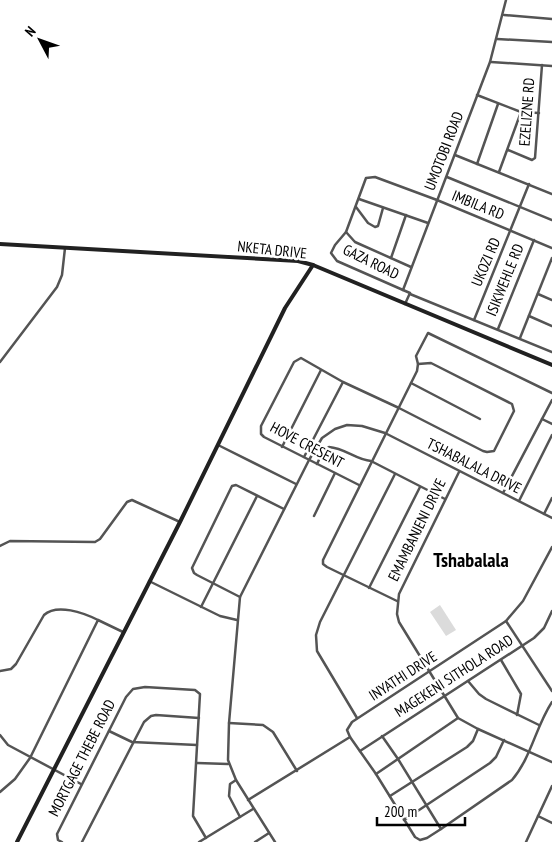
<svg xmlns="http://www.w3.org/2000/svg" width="552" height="842" font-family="'PT Sans Narrow',sans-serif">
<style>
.grass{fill:#dbdbdb}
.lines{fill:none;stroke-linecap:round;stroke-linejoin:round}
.street{stroke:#545454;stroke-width:2.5}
.secondary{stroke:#212121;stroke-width:4}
.labels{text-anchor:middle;stroke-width:5;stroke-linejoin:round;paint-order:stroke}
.street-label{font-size:15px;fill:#000;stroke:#fff}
.district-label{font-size:20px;font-weight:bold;fill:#000;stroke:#fff}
</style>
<rect width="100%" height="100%" fill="#fff"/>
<polygon class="grass" points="440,605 456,630 446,636 430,612"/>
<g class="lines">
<g class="street">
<polyline points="504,15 552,19"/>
<polyline points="497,39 552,42"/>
<polyline points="491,62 552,66"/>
<polyline points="477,95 521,112 539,113"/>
<polyline points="508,150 532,160 535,158 542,65"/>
<polyline points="455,155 552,194"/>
<polyline points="477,164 498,104"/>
<polyline points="499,172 521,112"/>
<polyline points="447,177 552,220"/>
<polyline points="359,199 428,223"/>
<polyline points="356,207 368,223 375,227 378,226 383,208"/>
<polyline points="346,232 355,242 411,267"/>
<polyline points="391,258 406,215"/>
<polyline points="403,290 337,261 331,253 335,245 346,232 366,178 375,177 437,200 552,248"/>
<polyline points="410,294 552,352"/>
<polyline points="538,294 552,300"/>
<polyline points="405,304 410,293 403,290 490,62 506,0"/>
<polyline points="529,316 552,326"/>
<polyline points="474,320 529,184"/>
<polyline points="498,329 534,240"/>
<polyline points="520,338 552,258"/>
<polyline points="0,362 57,287 62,275 65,248"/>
<polyline points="411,383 480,419"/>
<polyline points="542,419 552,424"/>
<polyline points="218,445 296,484"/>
<polyline points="282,447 321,370"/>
<polyline points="304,457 343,382"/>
<path d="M317,464L323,451L329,447C345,448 356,460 371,461L445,499"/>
<polyline points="459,472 399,594 397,614 399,622 458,718 478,729 552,762"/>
<polyline points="359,485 264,437 261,434 261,426 294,362 301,358 343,382 399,408 483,451 487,452 494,451 514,411 512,404 431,363 418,364"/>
<polyline points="503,493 552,400"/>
<polyline points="519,501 552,435"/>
<polyline points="544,514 552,498"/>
<polyline points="314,516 335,473"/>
<polyline points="0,546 10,541 95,542 100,539 127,502 132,500 180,522"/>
<polyline points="149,581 220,616 237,620"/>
<polyline points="369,588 420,487"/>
<polyline points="240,597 197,575 194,573 192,568 231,488 232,486 236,485 284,509"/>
<polyline points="397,601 327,567 323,564 323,560 417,371 418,364 416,356 428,333 552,393"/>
<polyline points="201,607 257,496"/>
<polyline points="506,621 552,691"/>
<polyline points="501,660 521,694 517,715"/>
<path d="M0,671L11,669L16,664L44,615C57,603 84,613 98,620"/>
<polyline points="468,681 479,694 486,699 539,725"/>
<polyline points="357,718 317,651 316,635 320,622 395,474"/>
<polyline points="229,723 263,725 273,732 297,771"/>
<polyline points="109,731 132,742 197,745"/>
<polyline points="0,735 8,745 81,784"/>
<polyline points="382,736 398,759 441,829"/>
<path d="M350,737L376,774L415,837L420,840L427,838L441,829L512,780C531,758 536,726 552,702"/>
<polyline points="360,751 534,638 544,628 552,611"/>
<polyline points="197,763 228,764"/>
<polyline points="376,774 458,718"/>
<polyline points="236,780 230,784 229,796 240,817"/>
<polyline points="0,792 15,779 30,758 98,620 123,632"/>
<polyline points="390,796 467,747 473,741 478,729"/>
<polyline points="248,800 350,737 347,730 352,722 506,621 523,601 552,547"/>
<polyline points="538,816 552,823"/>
<polyline points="404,820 490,763 496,757 504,740"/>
<polyline points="62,842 58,840 57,834 126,697 133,689 145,687 195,690 200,694 193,816 206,838"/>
<polyline points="82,842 144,722 151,716 156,715 199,718"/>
<polyline points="199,842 253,809"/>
<polyline points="255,842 269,833"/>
<polyline points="275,842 236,780 228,760 229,723 240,597 309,460 322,438 335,429 347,425 362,426 385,433 552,518"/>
<polyline points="526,842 552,786"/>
</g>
<g class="secondary">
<polyline points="0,244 298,261 313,265 552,365"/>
<polyline points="17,842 180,522 285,308 313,265"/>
</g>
</g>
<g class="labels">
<g class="street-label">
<text transform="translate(527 112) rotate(-86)" y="5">EZELIZNE RD</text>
<text transform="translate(444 151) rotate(-69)" y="5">UMOTOBI ROAD</text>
<text transform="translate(478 205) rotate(22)" y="5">IMBILA RD</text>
<text transform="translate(272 250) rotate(6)" y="5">NKETA DRIVE</text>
<text transform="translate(371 262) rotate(26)" y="5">GAZA ROAD</text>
<text transform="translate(486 262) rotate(-67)" y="5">UKOZI RD</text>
<text transform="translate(505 280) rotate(-68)" y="5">ISIKWEHLE RD</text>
<text transform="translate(307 445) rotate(28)" y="5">HOVE CRESENT</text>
<text transform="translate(474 466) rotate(27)" y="5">TSHABALALA DRIVE</text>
<text transform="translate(417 530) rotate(-64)" y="5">EMAMBANJENI DRIVE</text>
<text transform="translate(403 676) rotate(-33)" y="5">INYATHI DRIVE</text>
<text transform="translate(454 676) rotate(-33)" y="5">MAGEKENI SITHOLA ROAD</text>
<text transform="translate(82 758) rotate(-63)" y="5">MORTGAGE THEBE ROAD</text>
</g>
<g class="district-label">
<text x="471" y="567">Tshabalala</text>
</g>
</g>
<g transform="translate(40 40) rotate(311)" stroke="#ffffff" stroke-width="4" paint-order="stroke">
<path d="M0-4L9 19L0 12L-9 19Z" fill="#000000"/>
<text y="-8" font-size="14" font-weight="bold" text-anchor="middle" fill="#000000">N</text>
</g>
<path d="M377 817v8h88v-8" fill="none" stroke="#000000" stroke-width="2.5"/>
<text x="384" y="817" font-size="15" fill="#000000" stroke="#ffffff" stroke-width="4" paint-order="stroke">200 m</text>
</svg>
